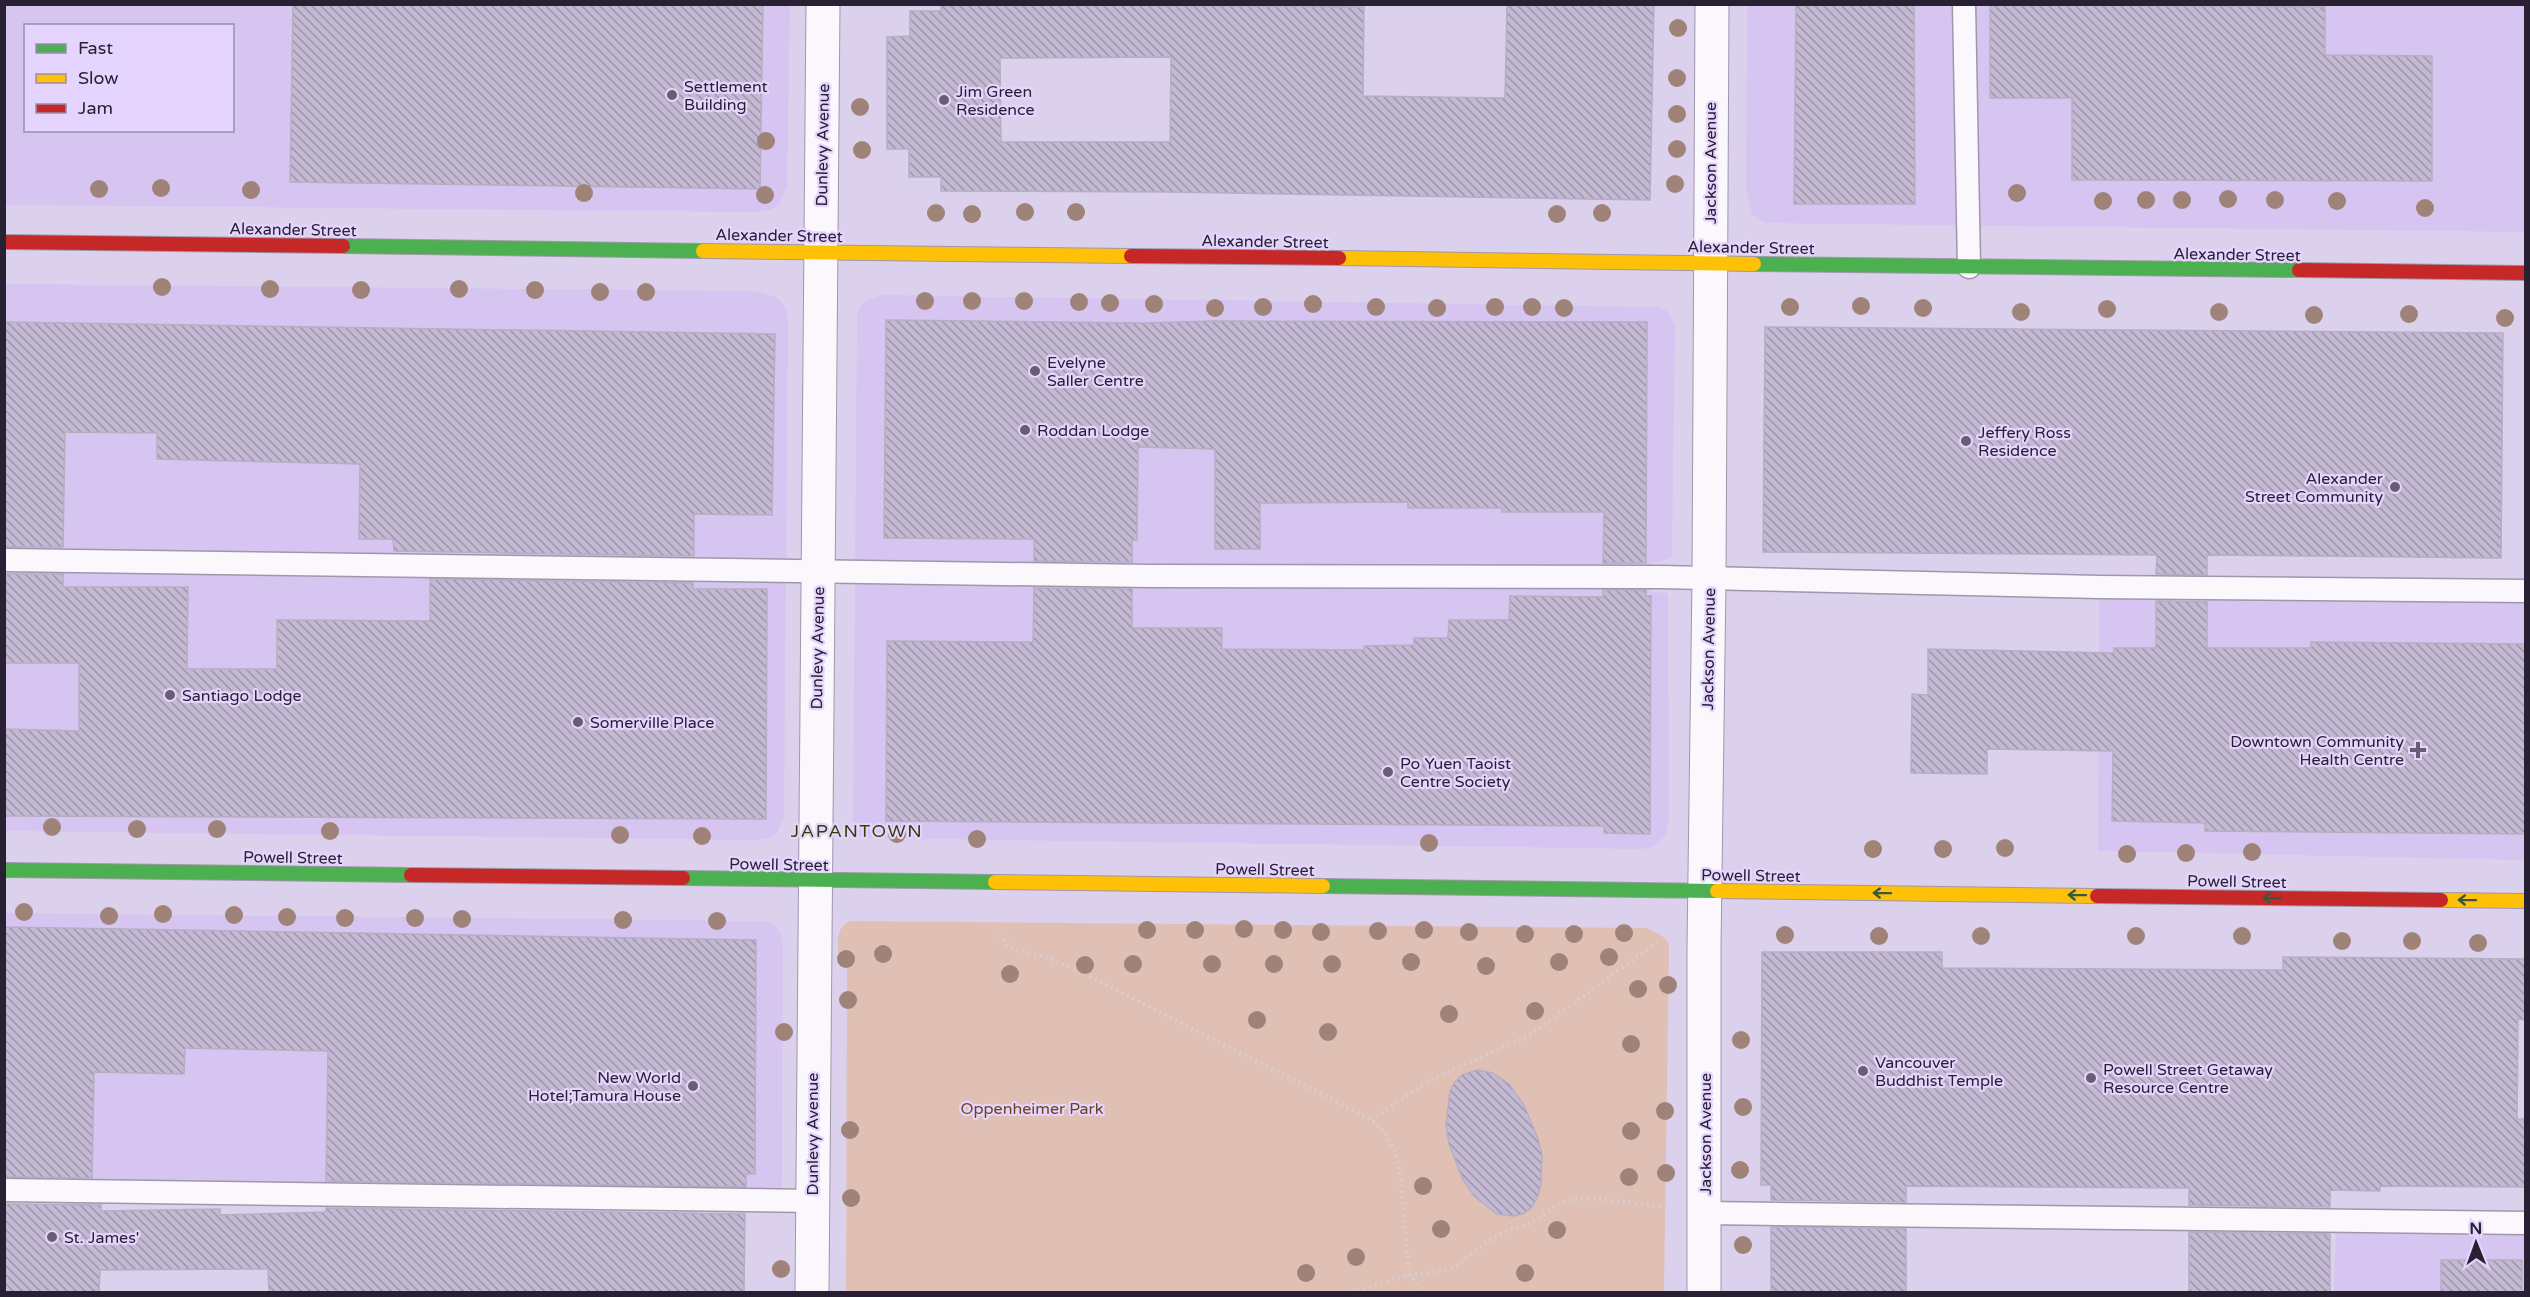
<svg xmlns="http://www.w3.org/2000/svg" width="2530" height="1297" font-family="'Varela Round',sans-serif">
<style>
.built{fill:#d6c5f1;fill-rule:evenodd}
.park{fill:#e0c0b4}
.building{fill:url(#building-back-hatch);stroke:#b6aec3;stroke-width:1.5;fill-rule:evenodd}
.lines{fill:none;stroke-linecap:round;stroke-linejoin:round}
.lane-casing{stroke:#9f97ac;stroke-width:25}
.street-casing{stroke:#9f97ac;stroke-width:35}
.fast-casing{stroke:#9f97ac;stroke-width:16}
.slow-casing{stroke:#9f97ac;stroke-width:16}
.jam-casing{stroke:#9f97ac;stroke-width:16}
.path{stroke:#d4d1d9;stroke-width:4;stroke-dasharray:1.5 4.5;stroke-linecap:butt}
.lane{stroke:#faf8fc;stroke-width:22}
.street{stroke:#faf8fc;stroke-width:33}
.fast{stroke:#4caf50;stroke-width:14}
.slow{stroke:#ffc107;stroke-width:14}
.jam{stroke:#c62828;stroke-width:14}
.tree{fill:#9f8378}
.oneway{stroke:#36593f}
.poi-dot{fill:#675e74;stroke:#e5d5fe;stroke-width:2}
.labels{text-anchor:middle;stroke-width:4.5;stroke-linejoin:round;paint-order:stroke}
.poi-label{font-size:16px;fill:#282033;stroke:#e5d5fe;text-anchor:start}
.street-label{font-size:16px;fill:#282033;stroke:#e5d5fe}
.park-label{font-size:16px;fill:#6d4318;stroke:#e5d5fe}
.neighbourhood-label{font-size:18px;letter-spacing:1.5px;fill:#324006;stroke:#e5d5fe}
</style>
<defs>
<pattern id="building-back-hatch" width="6" height="6" patternUnits="userSpaceOnUse" patternTransform="scale(1.5)"><rect width="6" height="6" fill="#c3b9d3"/><path d="M-1 5l2 2M0 0l6 6M5-1l2 2" fill="none" stroke="#9e96ac"/></pattern>
</defs>
<rect width="100%" height="100%" fill="#dcd1ed"/>
<g class="built">
<path d="M5,5H790L787,185L779,205L770,210L758,212L5,205ZM26,26H232V130H26Z"/>
<polygon points="1747,5 2525,5 2525,232 1764,223 1752,214 1746,189"/>
<polygon points="5,284 755,291 778,298 785,307 788,319 784,817 777,834 766,839 752,840 5,831"/>
<polygon points="882,295 1649,307 1660,307 1667,311 1675,325 1672,557 1670,559 1650,563 1650,592 1667,593 1668,595 1669,817 1666,835 1654,847 1641,849 864,838 857,834 853,824 857,314 863,302"/>
<polygon points="2099,587 2525,591 2525,860 2098,851"/>
<polygon points="5,913 767,921 775,925 781,934 783,944 782,1200 5,1190"/>
<polygon points="2336,1221 2525,1233 2525,1292 2334,1292"/>
</g>
<path class="park" d="M850,921L1647,928L1662,936L1668,942L1669,949L1664,1292H846L847,962L838,953C838,939 836,928 850,921Z"/>
<g class="building">
<polygon points="293,4 763,4 760,189 290,182"/>
<path d="M941,4L1364,7L1363,96L1505,98L1507,4H1654L1650,200L1169,192L941,191V177H909V149H887V37L910,36V11H941ZM1171,57L1170,142H1001L1000,58Z"/>
<polygon points="1796,4 1914,4 1915,204 1794,204"/>
<polygon points="1990,4 2325,7 2325,55 2432,56 2432,181 2072,180 2072,98 1990,98"/>
<polygon points="886,320 1143,323 1215,321 1647,322 1646,563 1603,563 1604,512 1502,512 1502,508 1408,508 1408,502 1260,503 1260,549 1215,549 1215,449 1138,447 1137,540 1132,540 1132,562 1034,561 1034,539 884,538"/>
<polygon points="4,322 775,334 772,515 694,514 694,556 394,551 393,539 359,539 360,464 157,459 157,433 65,432 63,547 4,547"/>
<polygon points="1765,327 2503,333 2501,558 2207,555 2207,575 2156,574 2157,555 1763,552"/>
<polygon points="4,574 63,574 63,587 188,587 187,669 277,669 277,620 430,621 430,579 693,583 693,589 767,589 766,819 4,816 4,729 79,731 79,663 4,663"/>
<polygon points="1034,588 1132,589 1132,628 1222,628 1222,649 1364,650 1364,646 1414,645 1414,638 1448,638 1449,620 1509,620 1510,596 1603,597 1603,590 1646,590 1646,596 1651,596 1650,834 1604,833 1604,826 886,821 887,641 1033,642"/>
<polygon points="2156,601 2207,602 2207,648 2311,648 2311,642 2526,644 2526,834 2205,831 2205,823 2112,821 2113,751 1987,749 1987,774 1911,773 1912,694 1928,695 1928,649 2114,653 2114,648 2156,648"/>
<polygon points="4,927 756,940 755,1174 746,1174 746,1187 326,1181 328,1051 185,1048 184,1074 94,1072 92,1178 4,1177"/>
<polygon points="1762,952 1942,952 1942,968 2283,970 2283,957 2526,959 2526,1020 2518,1019 2517,1119 2526,1119 2526,1187 2380,1186 2380,1191 2330,1190 2330,1207 2189,1205 2189,1188 1906,1186 1906,1202 1771,1200 1771,1185 1761,1185"/>
<polygon points="1477,1070 1493,1073 1509,1084 1524,1105 1538,1139 1542,1154 1541,1184 1538,1196 1532,1207 1523,1214 1513,1216 1497,1214 1475,1197 1463,1180 1449,1144 1446,1125 1450,1091 1455,1082 1462,1075"/>
<polygon points="4,1204 101,1205 101,1211 220,1209 220,1215 326,1212 326,1208 745,1214 744,1293 269,1293 268,1269 100,1270 99,1293 4,1293"/>
<polygon points="1771,1227 1906,1229 1906,1293 1771,1293"/>
<polygon points="2189,1232 2330,1234 2330,1293 2189,1293"/>
<rect x="2441" y="1260" width="81" height="33"/>
</g>
<g class="lines">
<defs>
<g id="lane">
<polyline points="1964,4 1969,267"/>
<polyline points="4,560 1151,576 1661,577 2099,587 2526,591"/>
<polyline points="4,1190 812,1201"/>
<polyline points="1705,1213 2526,1223"/>
</g>
<g id="street">
<polyline points="812,1292 823,4"/>
<polyline points="1704,1292 1704,948 1709,580 1712,4"/>
</g>
<g id="fast">
<polyline points="343,246 703,251"/>
<polyline points="1754,264 2299,270"/>
<polyline points="4,870 411,875"/>
<polyline points="683,878 995,882"/>
<polyline points="1323,886 1717,891"/>
</g>
<g id="slow">
<polyline points="703,251 1131,256"/>
<polyline points="1339,258 1754,264"/>
<polyline points="995,882 1323,886"/>
<polyline points="1717,891 2097,896"/>
<polyline points="2441,900 2526,901"/>
</g>
<g id="jam">
<polyline points="4,242 343,246"/>
<polyline points="1131,256 1339,258"/>
<polyline points="2299,270 2526,273"/>
<polyline points="411,875 683,878"/>
<polyline points="2097,896 2441,900"/>
</g>
</defs>
<use href="#lane" class="lane-casing"/>
<use href="#street" class="street-casing"/>
<use href="#fast" class="fast-casing"/>
<use href="#slow" class="slow-casing"/>
<use href="#jam" class="jam-casing"/>
<g class="path">
<polyline points="999,935 1012,949 1045,957 1079,971 1372,1120 1386,1134 1395,1151 1400,1171 1409,1275 1425,1292"/>
<polyline points="1372,1120 1428,1081 1529,1036 1656,943"/>
<polyline points="1352,1292 1409,1275 1436,1272 1454,1267 1495,1237 1510,1229 1527,1225 1561,1203 1576,1199 1602,1199 1665,1207"/>
</g>
<use href="#lane" class="lane"/>
<use href="#street" class="street"/>
<use href="#fast" class="fast"/>
<use href="#slow" class="slow"/>
<use href="#jam" class="jam"/>
</g>
<g class="tree">
<circle cx="1678" cy="28" r="9"/>
<circle cx="1677" cy="78" r="9"/>
<circle cx="860" cy="107" r="9"/>
<circle cx="1677" cy="114" r="9"/>
<circle cx="766" cy="141" r="9"/>
<circle cx="1677" cy="149" r="9"/>
<circle cx="862" cy="150" r="9"/>
<circle cx="1675" cy="184" r="9"/>
<circle cx="161" cy="188" r="9"/>
<circle cx="99" cy="189" r="9"/>
<circle cx="251" cy="190" r="9"/>
<circle cx="584" cy="193" r="9"/>
<circle cx="2017" cy="193" r="9"/>
<circle cx="765" cy="195" r="9"/>
<circle cx="2228" cy="199" r="9"/>
<circle cx="2146" cy="200" r="9"/>
<circle cx="2182" cy="200" r="9"/>
<circle cx="2275" cy="200" r="9"/>
<circle cx="2103" cy="201" r="9"/>
<circle cx="2337" cy="201" r="9"/>
<circle cx="2425" cy="208" r="9"/>
<circle cx="1025" cy="212" r="9"/>
<circle cx="1076" cy="212" r="9"/>
<circle cx="936" cy="213" r="9"/>
<circle cx="1602" cy="213" r="9"/>
<circle cx="972" cy="214" r="9"/>
<circle cx="1557" cy="214" r="9"/>
<circle cx="162" cy="287" r="9"/>
<circle cx="270" cy="289" r="9"/>
<circle cx="459" cy="289" r="9"/>
<circle cx="361" cy="290" r="9"/>
<circle cx="535" cy="290" r="9"/>
<circle cx="600" cy="292" r="9"/>
<circle cx="646" cy="292" r="9"/>
<circle cx="925" cy="301" r="9"/>
<circle cx="972" cy="301" r="9"/>
<circle cx="1024" cy="301" r="9"/>
<circle cx="1079" cy="302" r="9"/>
<circle cx="1110" cy="303" r="9"/>
<circle cx="1154" cy="304" r="9"/>
<circle cx="1313" cy="304" r="9"/>
<circle cx="1861" cy="306" r="9"/>
<circle cx="1263" cy="307" r="9"/>
<circle cx="1376" cy="307" r="9"/>
<circle cx="1495" cy="307" r="9"/>
<circle cx="1532" cy="307" r="9"/>
<circle cx="1790" cy="307" r="9"/>
<circle cx="1215" cy="308" r="9"/>
<circle cx="1437" cy="308" r="9"/>
<circle cx="1564" cy="308" r="9"/>
<circle cx="1923" cy="308" r="9"/>
<circle cx="2107" cy="309" r="9"/>
<circle cx="2021" cy="312" r="9"/>
<circle cx="2219" cy="312" r="9"/>
<circle cx="2409" cy="314" r="9"/>
<circle cx="2314" cy="315" r="9"/>
<circle cx="2505" cy="318" r="9"/>
<circle cx="52" cy="827" r="9"/>
<circle cx="137" cy="829" r="9"/>
<circle cx="217" cy="829" r="9"/>
<circle cx="330" cy="831" r="9"/>
<circle cx="897" cy="834" r="9"/>
<circle cx="620" cy="835" r="9"/>
<circle cx="702" cy="836" r="9"/>
<circle cx="977" cy="839" r="9"/>
<circle cx="1429" cy="843" r="9"/>
<circle cx="2005" cy="848" r="9"/>
<circle cx="1873" cy="849" r="9"/>
<circle cx="1943" cy="849" r="9"/>
<circle cx="2252" cy="852" r="9"/>
<circle cx="2186" cy="853" r="9"/>
<circle cx="2127" cy="854" r="9"/>
<circle cx="24" cy="912" r="9"/>
<circle cx="163" cy="914" r="9"/>
<circle cx="234" cy="915" r="9"/>
<circle cx="109" cy="916" r="9"/>
<circle cx="287" cy="917" r="9"/>
<circle cx="345" cy="918" r="9"/>
<circle cx="415" cy="918" r="9"/>
<circle cx="462" cy="919" r="9"/>
<circle cx="623" cy="920" r="9"/>
<circle cx="717" cy="921" r="9"/>
<circle cx="1244" cy="929" r="9"/>
<circle cx="1147" cy="930" r="9"/>
<circle cx="1195" cy="930" r="9"/>
<circle cx="1283" cy="930" r="9"/>
<circle cx="1424" cy="930" r="9"/>
<circle cx="1378" cy="931" r="9"/>
<circle cx="1321" cy="932" r="9"/>
<circle cx="1469" cy="932" r="9"/>
<circle cx="1624" cy="933" r="9"/>
<circle cx="1525" cy="934" r="9"/>
<circle cx="1574" cy="934" r="9"/>
<circle cx="1785" cy="935" r="9"/>
<circle cx="1879" cy="936" r="9"/>
<circle cx="1981" cy="936" r="9"/>
<circle cx="2136" cy="936" r="9"/>
<circle cx="2242" cy="936" r="9"/>
<circle cx="2342" cy="941" r="9"/>
<circle cx="2412" cy="941" r="9"/>
<circle cx="2478" cy="943" r="9"/>
<circle cx="883" cy="954" r="9"/>
<circle cx="1609" cy="957" r="9"/>
<circle cx="846" cy="959" r="9"/>
<circle cx="1411" cy="962" r="9"/>
<circle cx="1559" cy="962" r="9"/>
<circle cx="1133" cy="964" r="9"/>
<circle cx="1212" cy="964" r="9"/>
<circle cx="1274" cy="964" r="9"/>
<circle cx="1332" cy="964" r="9"/>
<circle cx="1085" cy="965" r="9"/>
<circle cx="1486" cy="966" r="9"/>
<circle cx="1010" cy="974" r="9"/>
<circle cx="1668" cy="985" r="9"/>
<circle cx="1638" cy="989" r="9"/>
<circle cx="848" cy="1000" r="9"/>
<circle cx="1535" cy="1011" r="9"/>
<circle cx="1449" cy="1014" r="9"/>
<circle cx="1257" cy="1020" r="9"/>
<circle cx="784" cy="1032" r="9"/>
<circle cx="1328" cy="1032" r="9"/>
<circle cx="1741" cy="1040" r="9"/>
<circle cx="1631" cy="1044" r="9"/>
<circle cx="1743" cy="1107" r="9"/>
<circle cx="1665" cy="1111" r="9"/>
<circle cx="850" cy="1130" r="9"/>
<circle cx="1631" cy="1131" r="9"/>
<circle cx="1740" cy="1170" r="9"/>
<circle cx="1666" cy="1173" r="9"/>
<circle cx="1629" cy="1177" r="9"/>
<circle cx="1423" cy="1186" r="9"/>
<circle cx="851" cy="1198" r="9"/>
<circle cx="1441" cy="1229" r="9"/>
<circle cx="1557" cy="1230" r="9"/>
<circle cx="1743" cy="1245" r="9"/>
<circle cx="1356" cy="1257" r="9"/>
<circle cx="781" cy="1269" r="9"/>
<circle cx="1306" cy="1273" r="9"/>
<circle cx="1525" cy="1273" r="9"/>
</g>
<defs><path id="oneway-shaft" d="M-6 0H5M1.5-3L5.5 0L1.5 3" fill="none" stroke-width="1.6" stroke-linecap="round" stroke-linejoin="round" transform="scale(1.5)"/></defs>
<g class="oneway">
<use href="#oneway-shaft" transform="translate(1882 893) rotate(-179)"/>
<use href="#oneway-shaft" transform="translate(2077 895) rotate(-179)"/>
<use href="#oneway-shaft" transform="translate(2272 898) rotate(-179)"/>
<use href="#oneway-shaft" transform="translate(2467 900) rotate(-179)"/>
</g>
<g class="poi-dot">
<circle cx="672" cy="95" r="6"/>
<circle cx="944" cy="100" r="6"/>
<circle cx="1035" cy="371" r="6"/>
<circle cx="1025" cy="430" r="6"/>
<circle cx="1966" cy="441" r="6"/>
<circle cx="2395" cy="487" r="6"/>
<circle cx="170" cy="695" r="6"/>
<circle cx="578" cy="722" r="6"/>
<path d="M2415 741h6v6h6v6h-6v6h-6v-6h-6v-6h6z"/>
<circle cx="1388" cy="772" r="6"/>
<circle cx="1863" cy="1071" r="6"/>
<circle cx="2091" cy="1078" r="6"/>
<circle cx="693" cy="1086" r="6"/>
<circle cx="52" cy="1237" r="6"/>
</g>
<g class="labels">
<g class="poi-label">
<text x="684" y="92">Settlement<tspan x="684" dy="18">Building</tspan></text>
<text x="956" y="97">Jim Green<tspan x="956" dy="18">Residence</tspan></text>
<text x="1047" y="368">Evelyne<tspan x="1047" dy="18">Saller Centre</tspan></text>
<text x="1037" y="436">Roddan Lodge</text>
<text x="1978" y="438">Jeffery Ross<tspan x="1978" dy="18">Residence</tspan></text>
<text x="2383" y="484" text-anchor="end">Alexander<tspan x="2383" dy="18">Street Community</tspan></text>
<text x="182" y="701">Santiago Lodge</text>
<text x="590" y="728">Somerville Place</text>
<text x="2404" y="747" text-anchor="end">Downtown Community<tspan x="2404" dy="18">Health Centre</tspan></text>
<text x="1400" y="769">Po Yuen Taoist<tspan x="1400" dy="18">Centre Society</tspan></text>
<text x="1875" y="1068">Vancouver<tspan x="1875" dy="18">Buddhist Temple</tspan></text>
<text x="2103" y="1075">Powell Street Getaway<tspan x="2103" dy="18">Resource Centre</tspan></text>
<text x="681" y="1083" text-anchor="end">New World<tspan x="681" dy="18">Hotel;Tamura House</tspan></text>
<text x="64" y="1243">St. James'</text>
</g>
<g class="street-label">
<text transform="translate(822 145) rotate(-89)" y="6">Dunlevy Avenue</text>
<text transform="translate(1710 163) rotate(-90)" y="6">Jackson Avenue</text>
<text transform="translate(293 229) rotate(1)" y="6">Alexander Street</text>
<text transform="translate(779 235) rotate(1)" y="6">Alexander Street</text>
<text transform="translate(1265 241) rotate(1)" y="6">Alexander Street</text>
<text transform="translate(1751 247) rotate(1)" y="6">Alexander Street</text>
<text transform="translate(2237 254) rotate(1)" y="6">Alexander Street</text>
<text transform="translate(817 648) rotate(-89)" y="6">Dunlevy Avenue</text>
<text transform="translate(1708 649) rotate(-89)" y="6">Jackson Avenue</text>
<text transform="translate(293 857) rotate(1)" y="6">Powell Street</text>
<text transform="translate(779 864) rotate(1)" y="6">Powell Street</text>
<text transform="translate(1265 869) rotate(1)" y="6">Powell Street</text>
<text transform="translate(1751 875) rotate(1)" y="6">Powell Street</text>
<text transform="translate(2237 881) rotate(1)" y="6">Powell Street</text>
<text transform="translate(812 1134) rotate(-90)" y="6">Dunlevy Avenue</text>
<text transform="translate(1705 1134) rotate(-90)" y="6">Jackson Avenue</text>
</g>
<g class="park-label">
<text x="1032" y="1114">Oppenheimer Park</text>
</g>
<g class="neighbourhood-label">
<text x="857" y="837">JAPANTOWN</text>
</g>
</g>
<rect width="2530" height="1297" fill="none" stroke="#282033" stroke-width="12"/>
<rect x="24" y="24" width="210" height="108" fill="#e5d5fe" stroke="#998dad" stroke-width="1.5"/>
<rect x="36" y="44" width="30" height="9" fill="#4caf50" stroke="#998dad" stroke-width="1.5"/>
<text x="78" y="54" font-size="18" fill="#282033">Fast</text>
<rect x="36" y="74" width="30" height="9" fill="#ffc107" stroke="#998dad" stroke-width="1.5"/>
<text x="78" y="84" font-size="18" fill="#282033">Slow</text>
<rect x="36" y="104" width="30" height="9" fill="#c62828" stroke="#998dad" stroke-width="1.5"/>
<text x="78" y="114" font-size="18" fill="#282033">Jam</text>
<g transform="translate(2476 1243) rotate(359)" stroke="#e5d5fe" stroke-width="4.5" paint-order="stroke">
<path d="M0-4.5L10 22L0 15L-10 22Z" fill="#282033"/>
<text y="-9" font-size="16" font-weight="bold" text-anchor="middle" fill="#282033">N</text>
</g>
</svg>
